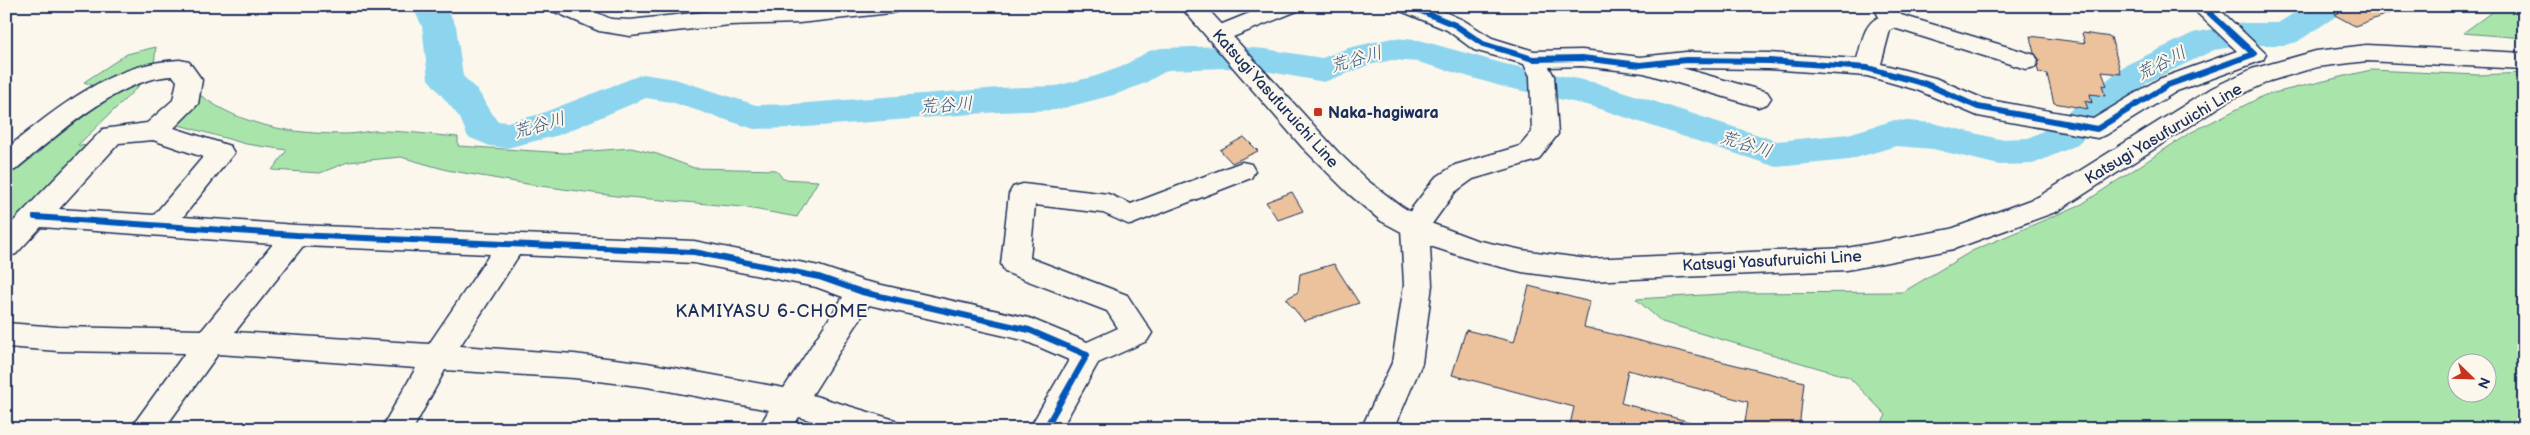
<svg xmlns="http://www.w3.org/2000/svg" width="2530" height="435" font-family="'Balsamiq Sans','Klee One',sans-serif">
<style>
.green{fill:#a9e5ab;stroke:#628a84;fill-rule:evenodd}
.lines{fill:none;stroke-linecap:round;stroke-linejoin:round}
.river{fill:#8dd5ee;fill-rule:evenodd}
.building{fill:#ebc29b;stroke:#1b2f5e}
.minor-casing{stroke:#1b2f5e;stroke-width:3}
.major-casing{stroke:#1b2f5e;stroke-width:3}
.minor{fill:#fbf7ec;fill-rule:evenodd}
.major{fill:#fbf7ec;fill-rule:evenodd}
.cycleway-casing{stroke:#fbf7ec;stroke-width:9}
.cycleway{stroke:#0057b8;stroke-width:6}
.poi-dot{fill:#c8321e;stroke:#fbf7ec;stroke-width:2}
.labels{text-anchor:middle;stroke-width:4;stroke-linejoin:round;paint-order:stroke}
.street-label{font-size:16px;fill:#1b2f5e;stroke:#fbf7ec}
.poi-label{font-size:16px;font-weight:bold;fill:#1b2f5e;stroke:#fbf7ec;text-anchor:start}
.water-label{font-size:18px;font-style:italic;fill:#385882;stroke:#fbf7ec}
.neighbourhood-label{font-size:18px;letter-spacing:1px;fill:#1b2f5e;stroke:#fbf7ec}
</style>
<rect width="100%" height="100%" fill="#fbf7ec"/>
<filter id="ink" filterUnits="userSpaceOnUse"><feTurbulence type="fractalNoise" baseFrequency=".02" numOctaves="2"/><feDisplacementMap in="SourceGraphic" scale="10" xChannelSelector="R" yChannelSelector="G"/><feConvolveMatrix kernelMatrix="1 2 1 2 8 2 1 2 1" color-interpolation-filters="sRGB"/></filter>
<g filter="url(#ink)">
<g class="green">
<polygon points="2500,6 2524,6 2524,38 2463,33"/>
<polygon points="156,47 154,65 99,88 84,82 127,54"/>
<path d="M2371,70L2479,75L2524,73V429H1879L1886,415L1849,377L1662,322L1636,299L1738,293L1903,292L1972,251L2082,204L2188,134L2265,95ZM2488,362V392H2458V362Z"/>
<polygon points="149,76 78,145 95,147 6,242 6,170 110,92"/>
<path d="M200,95C243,127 294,134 346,134C358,134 369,130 381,131C406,131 432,135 458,137V146L565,153L631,148L657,154L694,168L776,170L783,179L818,181L797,217L742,207L616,196L533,185L447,170L401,157L348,162L320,173L272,170L287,150L246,144L179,125Z"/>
</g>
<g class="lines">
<polygon class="river" points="412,6 446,6 456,26 463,76 478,91 497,121 507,122 537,115 643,74 675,79 756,105 794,104 999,88 1056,86 1096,76 1121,67 1149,51 1161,48 1226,46 1265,49 1322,58 1348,48 1392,38 1419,40 1505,64 1597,83 1777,141 1848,134 1895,120 1933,123 1999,139 2028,138 2049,128 2124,66 2193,33 2244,23 2278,23 2305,6 2345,6 2341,13 2297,42 2285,45 2244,45 2214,50 2148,82 2075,146 2033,164 1999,165 1933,149 1896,146 1849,160 1776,167 1591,106 1504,87 1418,62 1392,60 1369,65 1324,82 1265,71 1226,68 1168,70 1145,83 1117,94 1056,110 999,112 794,128 754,129 671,102 646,98 559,135 507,148 490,146 468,137 460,118 428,79 422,26"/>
</g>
<g class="building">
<polygon points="2348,6 2403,6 2403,8 2355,26 2335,15"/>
<polygon points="2082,33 2111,37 2121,74 2102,72 2107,86 2102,85 2105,96 2090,94 2092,103 2085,101 2088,109 2054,103 2047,74 2039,73 2037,67 2040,60 2034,53 2030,36 2085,43"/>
<polygon points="1244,137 1258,151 1232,163 1220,150"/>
<polygon points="1292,192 1303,211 1278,220 1266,202"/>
<polygon points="1334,264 1359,303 1304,321 1286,299 1298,292 1300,274"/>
<polygon points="1529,286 1590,302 1584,327 1804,382 1799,429 1744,429 1748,402 1628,370 1621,403 1694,423 1694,429 1569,429 1574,407 1452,375 1466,330 1514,342"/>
</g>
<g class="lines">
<defs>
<g id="minor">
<polygon points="549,6 582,6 611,19 630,20 730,9 903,6 899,11 891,13 799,23 730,25 630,36 599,31 553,11"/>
<polygon points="1267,6 1301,6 1297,11 1228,39 1219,42 1210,39 1207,34 1210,29"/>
<path d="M1397,6H1431L1463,20L1492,38L1534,51L1582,50L1640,57L1686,52L1769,53L1857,59C1862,44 1863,24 1879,17L1873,6H1897L1901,15L2035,55L2038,61L2035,67L2026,69L1894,28L1890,30L1881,64L1935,78L1984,99L2093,119L2159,79L2237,51L2190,6H2216L2266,54L2263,60L2177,91L2106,135L2097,138L1978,116L1917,90L1867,76L1769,69L1682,68L1767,92L1771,98L1767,104L1758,107L1644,73L1582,66L1549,67L1554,76L1558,134L1538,160L1473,179L1455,192L1429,228L1432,285L1422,363L1394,429H1361L1392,363L1404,285L1401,228L1412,208L1435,178L1455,165L1520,146L1532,132L1530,76L1524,64L1474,50L1447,30L1401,11Z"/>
<path d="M180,60L189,62L202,80L198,104L174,128L230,146L234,153L183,217L296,225L694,241L819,266L864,281L1029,318L1087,342L1118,328L1107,311L1005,272L1001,264L1009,194L1013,187L1023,184L1108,194L1131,204L1242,162L1251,164L1255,171L1251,178L1130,225L1103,213L1035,205L1030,258L1127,295L1152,333L1147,341L1098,363L1061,429H1029L1069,360L1023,340L869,305L812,395L895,420L900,429H839L799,417L791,429H758L769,410L647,387L574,378L445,370L413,429H381L416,368L218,354L164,429H130L185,353L58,351L6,347V323L58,327L202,330L273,244L41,227L16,254L6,257V229L103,129L147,123L173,100L177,81L173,76C118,78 57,136 15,170L6,172V149C57,108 112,62 180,60ZM153,140L203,157L154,215L59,209L119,143ZM303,246L490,254L429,344L235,332ZM519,255L694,263L816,287L843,297L784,388L647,363L574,354L460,346Z"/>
</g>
<polygon id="major" points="1180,6 1205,6 1338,152 1368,181 1401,206 1425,221 1476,240 1522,250 1587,259 1847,248 1951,229 2038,197 2212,88 2252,69 2316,51 2367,45 2524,53 2524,69 2367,61 2317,67 2270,81 2230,100 2058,211 1954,249 1847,270 1587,281 1522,272 1476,261 1424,244 1381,221 1349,194 1302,147"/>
</defs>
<use href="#minor" class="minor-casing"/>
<use href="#major" class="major-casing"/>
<use href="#minor" class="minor"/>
<use href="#major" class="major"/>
<defs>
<g id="cycleway">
<polyline points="1409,6 1455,25 1483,44 1533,59 1582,58 1640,65 1686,60 1769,61 1867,68 1926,84 1978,107 2097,129 2168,85 2254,54 2202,6"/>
<polyline points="35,217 296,235 694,252 819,277 862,292 1029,330 1087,355 1045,429"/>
</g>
</defs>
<use href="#cycleway" class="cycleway-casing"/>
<use href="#cycleway" class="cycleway"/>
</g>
</g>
<rect class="poi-dot" x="1313" y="107" width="10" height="10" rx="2.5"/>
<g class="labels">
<g class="street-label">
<text transform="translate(1276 98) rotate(48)" y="6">Katsugi Yasufuruichi Line</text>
<text transform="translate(2163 133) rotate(-31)" y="6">Katsugi Yasufuruichi Line</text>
<text transform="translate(1772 260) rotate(-3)" y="6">Katsugi Yasufuruichi Line</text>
</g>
<g class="poi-label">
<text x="1328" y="118">Naka-hagiwara</text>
</g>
<g class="water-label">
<text transform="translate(1356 59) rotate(-16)" y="6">荒谷川</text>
<text transform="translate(2161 63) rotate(-27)" y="6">荒谷川</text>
<text transform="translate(946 105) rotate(-4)" y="6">荒谷川</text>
<text transform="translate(539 125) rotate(-16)" y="6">荒谷川</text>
<text transform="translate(1746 144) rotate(17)" y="6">荒谷川</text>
</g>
<g class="neighbourhood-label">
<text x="772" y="317">KAMIYASU 6-CHOME</text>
</g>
</g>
<rect width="2530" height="435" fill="none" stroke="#fbf7ec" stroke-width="25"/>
<rect x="12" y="12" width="2505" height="410" fill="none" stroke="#1b2f5e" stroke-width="2" filter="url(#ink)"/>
<g transform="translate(2472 378) rotate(113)"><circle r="24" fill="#fbf7ec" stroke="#a1a7b3"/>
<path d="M0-4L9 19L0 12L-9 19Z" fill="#c8321e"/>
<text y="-8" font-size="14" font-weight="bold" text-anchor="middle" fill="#1b2f5e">N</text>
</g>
</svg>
